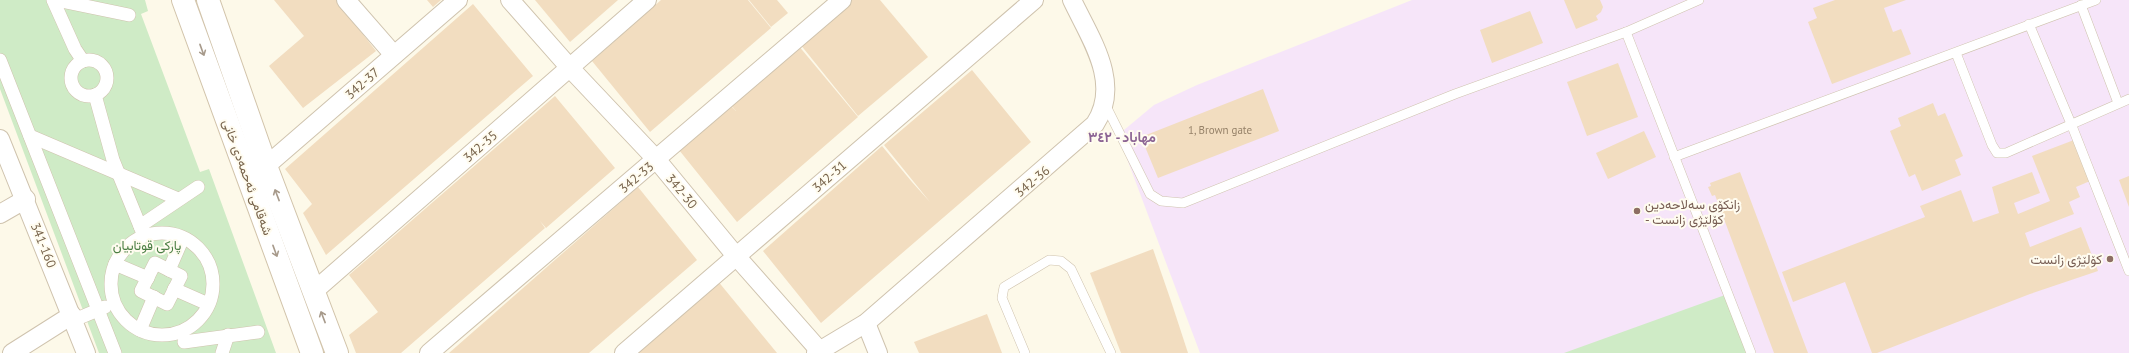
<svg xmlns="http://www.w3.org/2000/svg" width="2129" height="353" font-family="'PT Sans',Vazirmatn,sans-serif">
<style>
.education{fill:#f6e5f9}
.green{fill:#cfebc6}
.building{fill:#f2ddc0}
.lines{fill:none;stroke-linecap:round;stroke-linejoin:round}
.service-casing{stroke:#cfc3ae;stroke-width:10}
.pedestrian-casing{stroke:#cfc3ae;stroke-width:14}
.minor-casing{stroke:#cfc3ae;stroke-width:20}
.secondary-casing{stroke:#d2c4ab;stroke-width:24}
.service{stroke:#fff;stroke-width:9}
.pedestrian{stroke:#fff;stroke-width:13}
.minor{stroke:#fff;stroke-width:18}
.secondary{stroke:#fff;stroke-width:22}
.oneway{stroke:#a79a8b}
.education-dot{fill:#8d6e63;stroke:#fffcf0;stroke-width:1.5}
.labels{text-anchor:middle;stroke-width:4;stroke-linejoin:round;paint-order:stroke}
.number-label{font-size:11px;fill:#968269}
.street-label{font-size:13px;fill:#78644c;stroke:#fffcf0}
.education-label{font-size:13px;fill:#785e54;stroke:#fffcf0;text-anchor:start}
.park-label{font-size:13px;fill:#4a7e43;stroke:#fffcf0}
.neighbourhood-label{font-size:14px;font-weight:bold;fill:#8c6494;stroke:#fffcf0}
</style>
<rect width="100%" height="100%" fill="#fdf9e9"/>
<polygon class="education" points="1412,0 2129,0 2129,353 1200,353 1118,135 1154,105 1197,85"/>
<g class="green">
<polygon points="0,0 145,0 148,11 141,14 200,172 209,169 276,353 99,353 0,89"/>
<polygon points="1725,295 1746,353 1564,353"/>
</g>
<g class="building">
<polygon points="274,0 336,0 376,51 303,108 269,66 304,36"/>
<polygon points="427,0 441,0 433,7"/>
<polygon points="535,0 618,0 570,42"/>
<polygon points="661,0 748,0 771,28 650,132 592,61"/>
<polygon points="749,0 777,0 788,13 771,27"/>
<polygon points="851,0 880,0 928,57 858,116 800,44"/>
<polygon points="1564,0 1600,0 1603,7 1601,12 1596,16 1598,20 1576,29"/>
<polygon points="1835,0 1906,0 1884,8 1893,32 1901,29 1911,54 1832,84 1808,22 1817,18 1813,8"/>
<polygon points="473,4 533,76 326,255 303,213 312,204 285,169"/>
<polygon points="1530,11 1543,43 1492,63 1480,30"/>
<polygon points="798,45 858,117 737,222 679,150 730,105 736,111 730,104"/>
<polygon points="1618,63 1638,117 1587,136 1567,82"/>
<polygon points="972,70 1031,142 821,323 763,251 882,146 912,182 930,202 884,145"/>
<polygon points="1263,89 1279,131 1158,178 1141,137"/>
<polygon points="555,96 615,168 546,228 540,221 545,228 401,353 356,353 349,335 378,312 349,275"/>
<polygon points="1933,103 1938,116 1945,113 1963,156 1955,160 1961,175 1922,191 1915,174 1909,177 1890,131 1901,126 1898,118"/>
<polygon points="1644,131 1656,157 1608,179 1596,153"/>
<polygon points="2074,140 2090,181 2076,187 2080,197 2069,202 2074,214 2025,233 2030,247 2081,227 2098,271 2030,294 1877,353 1872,353 1845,282 1793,302 1782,272 1925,217 1920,206 1961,190 1973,222 1999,213 1992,187 2032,172 2040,193 2014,203 2018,214 2050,201 2032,156"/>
<polygon points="1740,172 1808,353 1774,353 1715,195 1712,196 1708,187 1711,186 1710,183"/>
<polygon points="2129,176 2129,207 2119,180"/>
<polygon points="638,187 697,260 589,353 449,353"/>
<polygon points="1153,249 1171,301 1188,353 1121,353 1090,273"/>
<polygon points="717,280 777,353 634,353"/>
<polygon points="987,314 1002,353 919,353 914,342"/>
</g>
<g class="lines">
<defs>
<g id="service">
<polyline points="2081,5 2118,103"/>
<polyline points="2029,24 2072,126 2129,271"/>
<polyline points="1626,32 1751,353"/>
<polyline points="1956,53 1992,145 1997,153 2006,153 2129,99"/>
<polyline points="1105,104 1150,194 1161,201 1183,203 1455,94 1626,32 1699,0"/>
<polyline points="1674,157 2096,0"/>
<polyline points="1025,353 1002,298 1004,287 1049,260 1061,261 1071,269 1111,353"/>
</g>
<g id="pedestrian">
<polyline points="53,0 75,49 83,61"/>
<polyline points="56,0 129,15"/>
<circle cx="89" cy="78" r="18"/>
<polyline points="0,60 115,353"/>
<polyline points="95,95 113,160 144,236"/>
<polyline points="30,136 178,199"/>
<polyline points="140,226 198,187"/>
<circle cx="162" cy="284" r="51"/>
<polygon points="155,263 181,276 167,304 141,291"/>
<polyline points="115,264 148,278"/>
<polyline points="169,270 183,238"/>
<polyline points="174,289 208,304"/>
<polyline points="79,318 105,307"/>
<polyline points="140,330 154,297"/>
<polyline points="184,342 258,332"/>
<polyline points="222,353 228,335"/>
</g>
<g id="minor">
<polyline points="346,0 394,55"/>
<polyline points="510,0 570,68 656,159 736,256 819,350"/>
<polyline points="0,139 86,353"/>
<polyline points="266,166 458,0"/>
<polyline points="0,214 26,199"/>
<polyline points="313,292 647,0"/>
<polyline points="866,323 878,353"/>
<polyline points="12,353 72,315"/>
<polyline points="429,353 842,0"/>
<polyline points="624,353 1034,0"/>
<path d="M816,353L866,323L1095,124C1122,83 1090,38 1072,0"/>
</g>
<g id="secondary">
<polyline points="183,0 312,353"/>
<polyline points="208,0 266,166 337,353"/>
</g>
</defs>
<use href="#service" class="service-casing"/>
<use href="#pedestrian" class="pedestrian-casing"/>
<use href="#minor" class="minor-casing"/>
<use href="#secondary" class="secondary-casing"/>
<use href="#service" class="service"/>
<use href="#pedestrian" class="pedestrian"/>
<use href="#minor" class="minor"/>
<use href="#secondary" class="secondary"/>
</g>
<defs><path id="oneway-shaft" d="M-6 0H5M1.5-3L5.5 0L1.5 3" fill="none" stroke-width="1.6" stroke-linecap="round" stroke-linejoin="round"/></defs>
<g class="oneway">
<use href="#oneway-shaft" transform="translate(202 50) rotate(70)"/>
<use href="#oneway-shaft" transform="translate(277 195) rotate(-111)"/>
<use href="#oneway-shaft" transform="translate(275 251) rotate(70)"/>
<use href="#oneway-shaft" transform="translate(323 317) rotate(-111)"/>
</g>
<g class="education-dot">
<circle cx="1637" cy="211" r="4"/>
<circle cx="2110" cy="259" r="4"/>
</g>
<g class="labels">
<g class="number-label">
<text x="1220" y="134">1, Brown gate</text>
</g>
<g class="street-label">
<text transform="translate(362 83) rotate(-41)" y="5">342-37</text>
<text transform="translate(480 146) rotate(-41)" y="5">342-35</text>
<text transform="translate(829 176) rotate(-41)" y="5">342-31</text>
<text transform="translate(248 177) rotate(70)" y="5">شەقامی ئەحمەدی خانی</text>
<text transform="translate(636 177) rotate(-40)" y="5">342-33</text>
<text transform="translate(1032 181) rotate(-40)" y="5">342-36</text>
<text transform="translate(682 191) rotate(50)" y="5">342-30</text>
<text transform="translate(44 245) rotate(68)" y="5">341-160</text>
</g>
<g class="education-label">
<text x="1645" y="209">زانکۆی سەلاحەدین<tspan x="1645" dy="15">- کۆلێژی زانست</tspan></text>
<text x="2102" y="264" text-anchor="end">کۆلێژی زانست</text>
</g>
<g class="park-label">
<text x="147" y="250">پارکی قوتابیان</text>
</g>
<g class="neighbourhood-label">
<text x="1122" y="142">مهاباد - ٣٤٢</text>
</g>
</g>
</svg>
